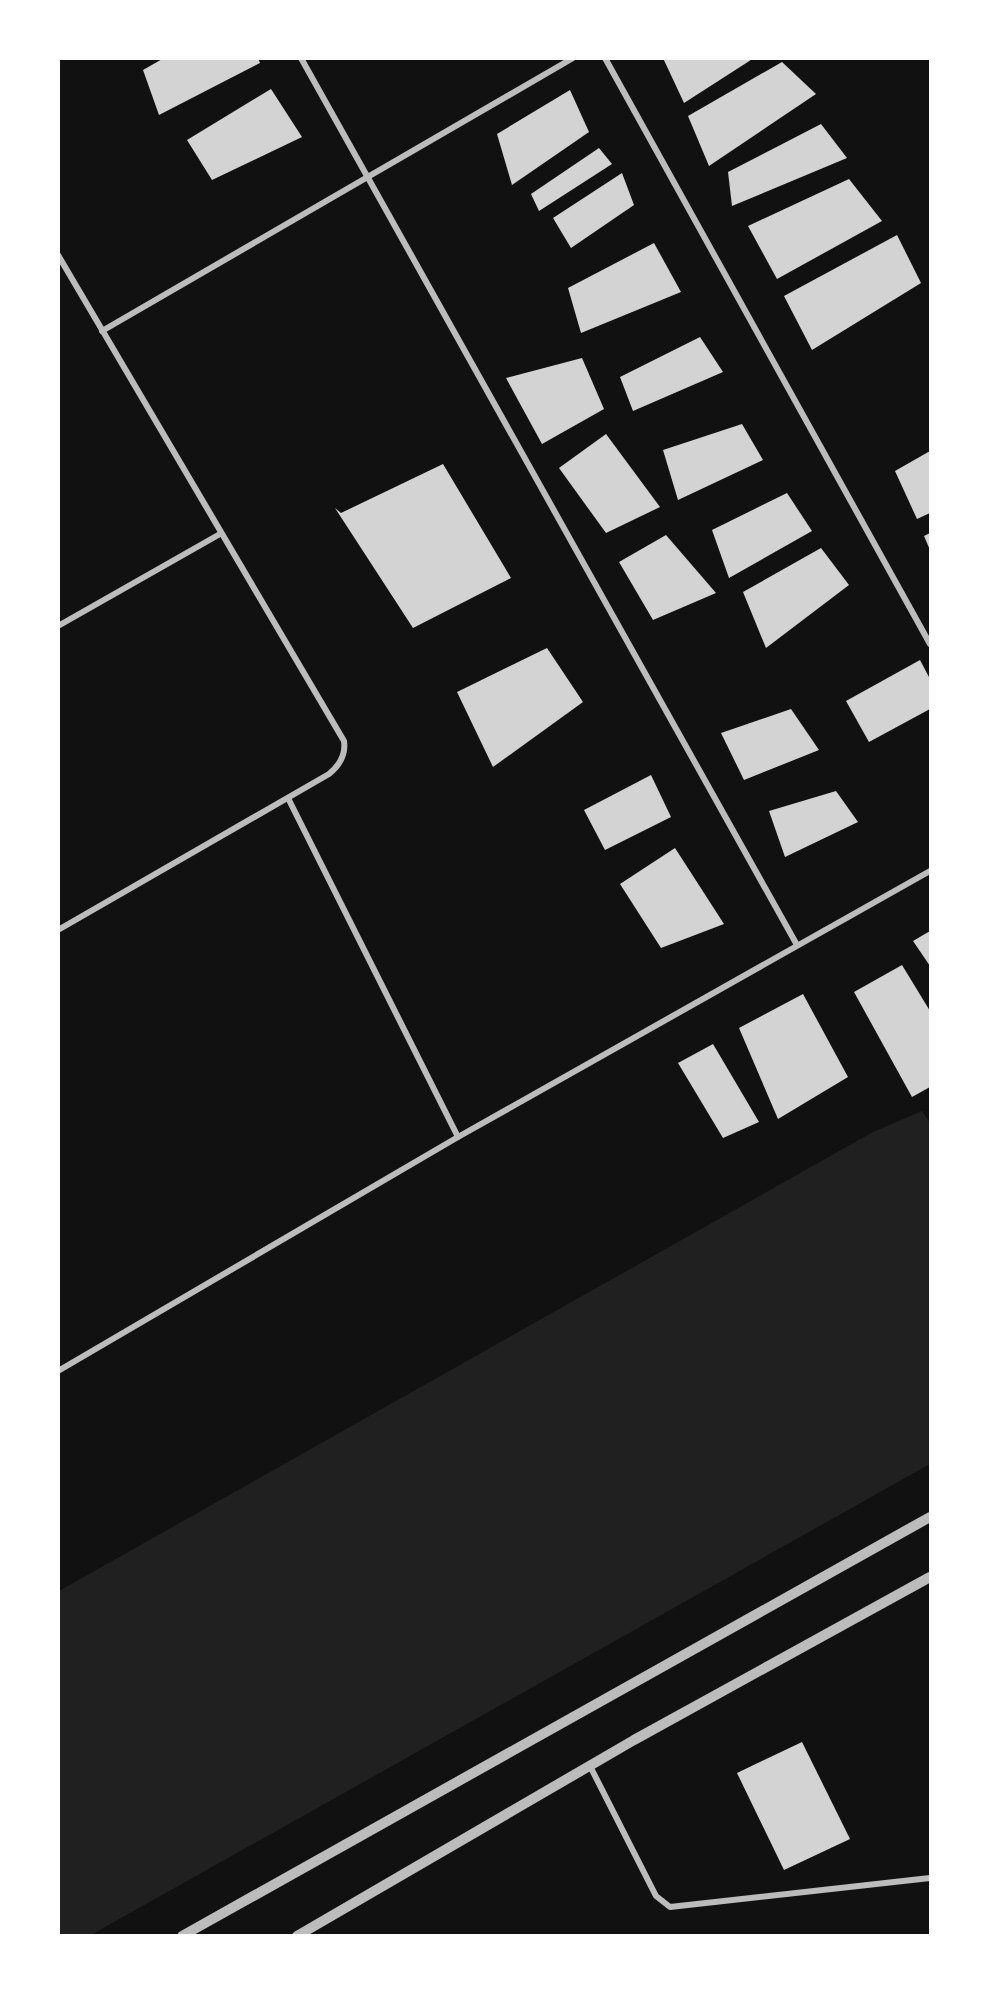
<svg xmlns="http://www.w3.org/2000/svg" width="989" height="1994" font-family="'Work Sans',sans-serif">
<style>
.green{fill:#202020}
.building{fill:#d3d3d3}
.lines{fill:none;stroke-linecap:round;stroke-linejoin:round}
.minor{stroke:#bcbcbc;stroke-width:6}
.tertiary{stroke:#bcbcbc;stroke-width:10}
</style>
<rect width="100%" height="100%" fill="#111"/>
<polygon class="green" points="922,1111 930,1123 930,1464 91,1935 59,1935 59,1591 873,1132"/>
<g class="building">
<polygon points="164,58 258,58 260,63 159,115 143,70"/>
<polygon points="663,58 754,58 684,103"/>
<polygon points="782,62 816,94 709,166 688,116"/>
<polygon points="271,89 302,137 212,180 187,140"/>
<polygon points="570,90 589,132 512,185 497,134"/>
<polygon points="821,124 847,158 732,206 728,172"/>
<polygon points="599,148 612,164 539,211 531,194"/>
<polygon points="622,173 634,205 571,248 553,218"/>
<polygon points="849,179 882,221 777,279 748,226"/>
<polygon points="897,235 921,283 812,350 784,296"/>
<polygon points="654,243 681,292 581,333 568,288"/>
<polygon points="700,337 723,372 633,411 620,377"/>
<polygon points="582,358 604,409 542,444 506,378"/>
<polygon points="742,424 763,460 678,500 663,450"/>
<polygon points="606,434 660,507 606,533 559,468"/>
<polygon points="930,451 930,513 917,519 895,471"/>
<polygon points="443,464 511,578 413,628 335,508 341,513"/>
<polygon points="787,493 812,531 729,578 712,530"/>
<polygon points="930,533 930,550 924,536"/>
<polygon points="666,535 716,593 653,620 619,562"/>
<polygon points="821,548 849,585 766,648 743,592"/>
<polygon points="547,648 583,702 493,767 457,692"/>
<polygon points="920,660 930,679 930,709 869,742 846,701"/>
<polygon points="791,709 819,750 744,780 721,733"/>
<polygon points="651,775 671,817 605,850 584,810"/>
<polygon points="836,791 858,822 785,857 769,811"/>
<polygon points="675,848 724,924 661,948 620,884"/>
<polygon points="930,931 930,966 913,941"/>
<polygon points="902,965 930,1011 930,1087 912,1097 854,992"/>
<polygon points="803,994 848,1077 778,1119 739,1028"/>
<polygon points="713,1044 759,1122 723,1138 678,1063"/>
<polygon points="802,1742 850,1839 784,1870 737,1773"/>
</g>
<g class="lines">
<g class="minor">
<polyline points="301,58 797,945"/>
<polyline points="605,58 930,644"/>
<path d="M58,255L344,741C346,755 340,765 329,774L58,930"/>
<polyline points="102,331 573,58"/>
<polyline points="58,626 220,534"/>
<polyline points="458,1137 930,871"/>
<polyline points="58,1371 458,1137 289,800"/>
<polyline points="590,1766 656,1896 670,1907 930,1878"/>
</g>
<g class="tertiary">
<polyline points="182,1936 930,1517"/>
<polyline points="297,1936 634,1740 930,1577"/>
</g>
</g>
<rect width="989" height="1994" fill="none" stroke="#ffffff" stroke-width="120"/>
</svg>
